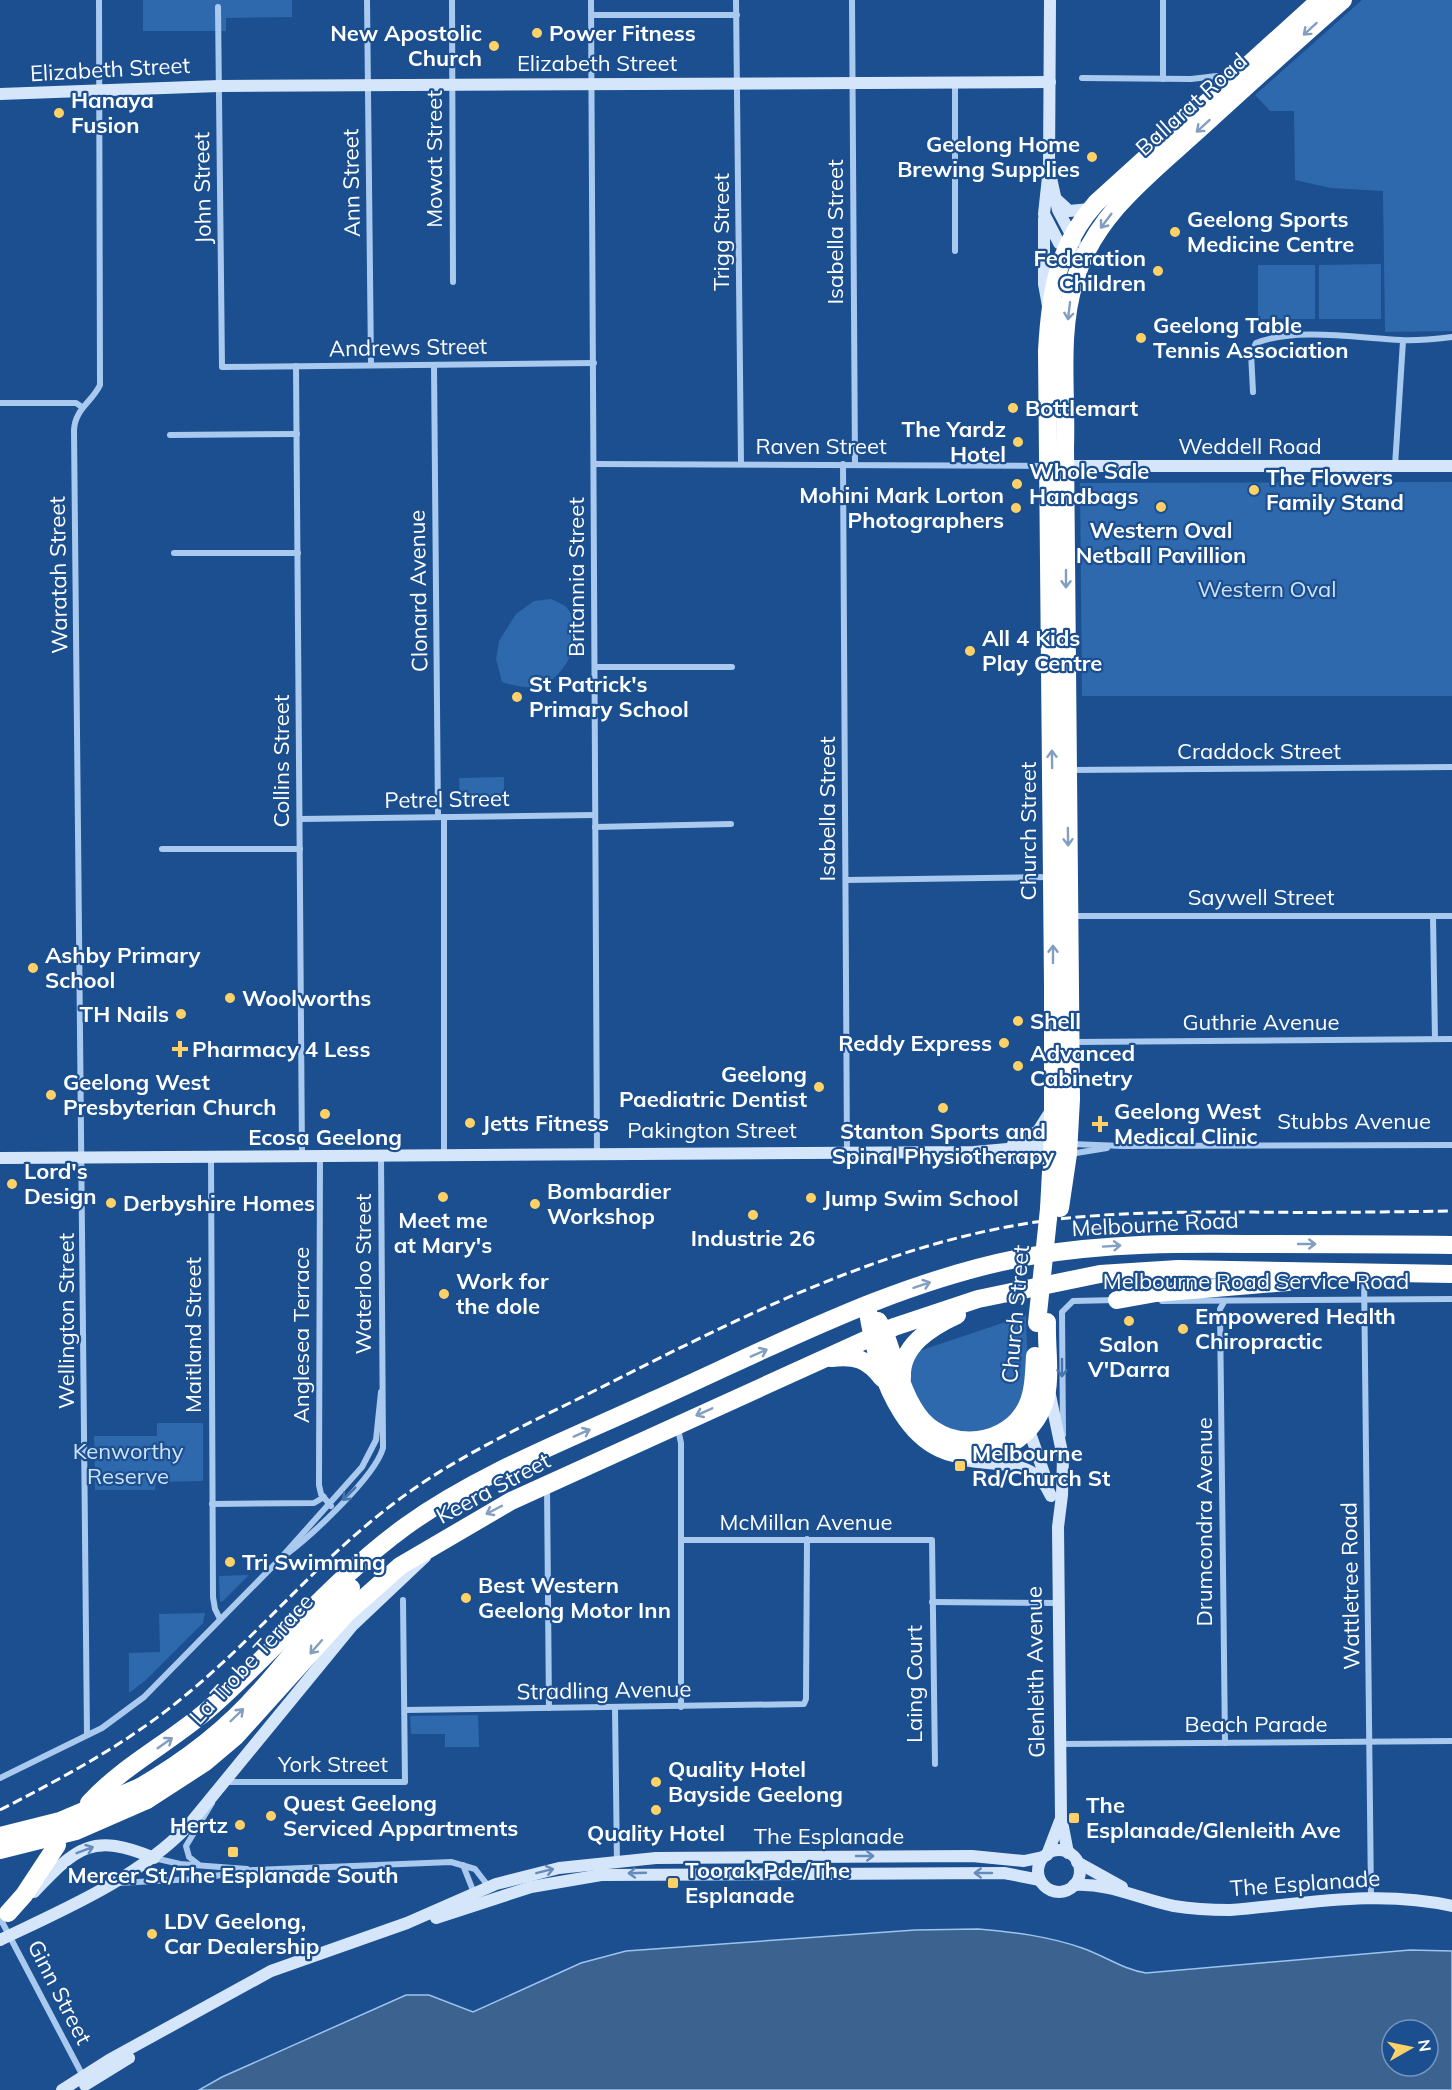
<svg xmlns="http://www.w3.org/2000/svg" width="1452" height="2090" font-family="Mulish,sans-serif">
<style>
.green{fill:#2e69ad}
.water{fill:#3c6290;stroke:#9cc4f0;stroke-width:1.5;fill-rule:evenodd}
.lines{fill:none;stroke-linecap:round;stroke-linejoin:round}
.street{stroke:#a9c9ee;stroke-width:6}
.secondary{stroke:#d6e6fa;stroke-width:12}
.highway{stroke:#fff;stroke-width:18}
.rail{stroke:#fff;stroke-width:3;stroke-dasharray:10 4.5;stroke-linecap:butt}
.highway-bridge{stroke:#fff;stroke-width:18}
.oneway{stroke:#829ec1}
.oneway2{stroke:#4674ac}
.oneway3{stroke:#668bba}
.poi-dot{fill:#ffd166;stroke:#1b4f8f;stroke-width:2}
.labels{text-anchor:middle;stroke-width:4.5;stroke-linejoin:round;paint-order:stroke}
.poi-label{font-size:22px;font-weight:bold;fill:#fff;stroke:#1b4f8f;text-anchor:start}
.street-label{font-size:22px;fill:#fff;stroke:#1b4f8f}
.park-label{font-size:22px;fill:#cfe3fa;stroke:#1b4f8f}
</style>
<rect width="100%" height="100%" fill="#1b4f8f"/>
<g class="green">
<polygon points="143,0 292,0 292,17 226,18 226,31 143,31"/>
<polygon points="1362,0 1452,0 1452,331 1385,332 1383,191 1331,188 1295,180 1294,111 1270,111 1255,95"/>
<polygon points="1381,264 1381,319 1319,319 1319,265"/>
<rect x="1258" y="265" width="57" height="54"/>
<polygon points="1452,482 1452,696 1082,696 1080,483"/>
<path d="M551,599C556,602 564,604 567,608C587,631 570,668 548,683C535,691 515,686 502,682L496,659L499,641L516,614L534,601Z"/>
<polygon points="504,777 504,799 460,800 459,778"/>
<path d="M1026,1315C1026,1337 1031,1378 1022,1398C1007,1432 963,1445 933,1421C919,1409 913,1389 907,1372L916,1352Z"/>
<polygon points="157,1423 203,1423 203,1481 156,1482 155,1490 95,1490 94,1436 157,1436"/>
<polygon points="249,1575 222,1602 220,1601 219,1576"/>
<polygon points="205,1613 203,1623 146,1680 129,1693 129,1653 160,1652 159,1614"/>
<polygon points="478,1715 479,1747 445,1747 445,1734 411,1734 410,1716"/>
</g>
<path class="water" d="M978,1929C1013,1932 1048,1936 1082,1948C1105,1956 1122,1969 1146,1973L1410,1950L1452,1951V2090H199L222,2077L406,1995H429L473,2012L581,1963L626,1951L915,1930ZM1392,2030H1428V2066H1392Z"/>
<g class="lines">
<g class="street">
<polyline points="367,0 371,365"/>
<polyline points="452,0 453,282"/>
<polyline points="591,0 597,1154"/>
<polyline points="736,0 741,464"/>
<polyline points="852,0 855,464"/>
<polyline points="218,7 222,367 594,363"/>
<polyline points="592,15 737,15"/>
<polyline points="1082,78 1191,79 1217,76 1228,80"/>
<polyline points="1163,79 1163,0"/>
<polyline points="955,251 955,82"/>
<polyline points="434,365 438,817"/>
<polyline points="296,366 302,1156"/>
<path d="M1253,392L1251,353L1256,343C1296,327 1358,338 1401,340C1417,341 1435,339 1452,337"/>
<polyline points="0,403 76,403 82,407"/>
<polyline points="170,435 297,434"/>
<polyline points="595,464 1047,466"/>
<polyline points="843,464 847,1153"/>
<polyline points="1395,466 1403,341"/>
<polyline points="174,553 298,553"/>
<polyline points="595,667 732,667"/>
<polyline points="1070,770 1452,767"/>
<polyline points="300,819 595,815"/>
<polyline points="595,827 731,824"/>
<polyline points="162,849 300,849"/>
<polyline points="846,880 1049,877"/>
<polyline points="1073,916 1452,916"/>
<polyline points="1433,917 1435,1039"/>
<polyline points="1074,1042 1452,1039"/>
<polyline points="1072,1144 1122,1146 1452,1145"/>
<polyline points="1070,1154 1107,1148"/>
<polyline points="444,1155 444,817"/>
<polyline points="320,1156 319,1485 321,1494 331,1506"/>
<polyline points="211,1157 213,1597 215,1609 220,1619"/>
<polyline points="1364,1273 1371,1898"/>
<polyline points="1162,1301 1452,1299"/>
<polyline points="1224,1302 1220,1309 1225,1743"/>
<polyline points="678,1429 681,1443 681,1707"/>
<polyline points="1063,1435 1062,1312 1073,1301 1116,1300"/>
<polyline points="547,1487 549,1708"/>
<polyline points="212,1504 314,1503 324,1497"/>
<polyline points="681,1540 932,1540 935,1764"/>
<path d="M284,1556C310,1537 375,1477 383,1448L381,1156"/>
<polyline points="932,1602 1058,1603"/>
<polyline points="615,1708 617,1864"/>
<polyline points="405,1710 804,1704 806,1699 807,1539"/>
<path d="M87,1735L74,430C75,409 92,402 100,385L99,0"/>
<polyline points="1060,1744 1452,1741"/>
<polyline points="0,1778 102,1728 144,1697 279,1560 362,1467 376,1440 381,1392"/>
<polyline points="224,1782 405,1782 403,1600"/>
<polyline points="154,1858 180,1864 247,1869"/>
<polyline points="198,1864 189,1857 186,1846 212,1803"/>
<polyline points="463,1865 474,1893"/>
<polyline points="117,1883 195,1879 253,1870 451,1862 475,1869 489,1887"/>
<polyline points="0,1918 84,2078"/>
</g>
<g class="secondary">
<polyline points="1050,0 1049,168 1044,214 1059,243 1073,251"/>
<polyline points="0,94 219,86 1050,82"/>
<polyline points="1051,178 1058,210 1075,242"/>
<polyline points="1056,199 1069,211 1090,209"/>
<polyline points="1044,219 1044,284 1048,306"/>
<polyline points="1060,466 1452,466"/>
<polyline points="1013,1144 1038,1131 1052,1109"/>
<polyline points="994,1152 1010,1158 1052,1156"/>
<polyline points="0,1158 974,1152 1052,1145"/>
<polyline points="1050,1395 1063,1457 1062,1495 1058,1527 1061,1817 1068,1853"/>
<polyline points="1029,1430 1047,1482"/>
<path d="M960,1459C998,1469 1032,1454 1051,1496"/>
<circle cx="1059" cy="1871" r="21"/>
<polyline points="1047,1855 1060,1821"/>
<polyline points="1077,1862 1122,1887"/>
<path d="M1074,1885C1111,1883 1139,1899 1174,1906C1192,1909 1211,1910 1230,1910C1304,1904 1379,1889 1452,1906"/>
<path d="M34,1892C77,1847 92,1832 154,1858"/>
<polyline points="436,1918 531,1887 601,1875 1004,1873 1040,1880"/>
<path d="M0,1940C65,1909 138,1878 188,1826L352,1626L425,1557"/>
<polyline points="85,2085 129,2058"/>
<polyline points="62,2090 109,2060 271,1971 407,1923 496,1884 559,1868 656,1858 972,1856 1024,1861 1043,1857"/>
</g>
<g class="highway">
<path d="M1060,1208L1068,1154L1071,1099L1065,448C1067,393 1058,333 1075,280C1095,213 1154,171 1204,125C1250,83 1296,41 1343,0"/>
<path d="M1049,1209L1053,1134V985L1047,351C1050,295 1057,246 1096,203L1320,0"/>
<polyline points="1117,1300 1156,1293 1288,1282"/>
<path d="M867,1305C876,1370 908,1478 996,1450C1018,1443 1036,1426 1044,1404C1052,1380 1046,1347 1047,1322"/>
<path d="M878,1321L884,1331C895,1359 902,1397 922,1420C951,1452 1008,1446 1027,1406C1034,1391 1034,1373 1035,1356"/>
<path d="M831,1358C855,1355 868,1359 882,1378"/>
<path d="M902,1378C900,1346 931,1327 957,1315"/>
<path d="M140,1787C185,1761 225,1731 259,1692C290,1658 317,1620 351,1588"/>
<polyline points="147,1800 204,1763 236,1736 347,1613 400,1566 511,1501 894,1327 978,1299 1100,1274 1178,1269 1452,1274"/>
<path d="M89,1803C124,1765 171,1742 210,1708C277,1649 333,1579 406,1526C480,1473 570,1439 652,1401C775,1346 897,1280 1031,1256C1107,1243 1183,1243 1260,1244C1324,1244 1388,1244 1452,1245"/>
<polyline points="8,1913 24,1895 57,1845"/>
</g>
<path class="rail" d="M0,1810C66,1776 130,1742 187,1694C260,1634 320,1558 397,1501C458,1455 528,1424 596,1390C735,1320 880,1245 1036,1222C1106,1212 1177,1212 1248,1212C1316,1213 1384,1212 1452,1211"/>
<g class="highway-bridge">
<polyline points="1037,1323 1049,1209"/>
<polyline points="0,1836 60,1821 140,1787"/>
<polyline points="0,1850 76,1831 147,1800"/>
</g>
</g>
<defs><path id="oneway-shaft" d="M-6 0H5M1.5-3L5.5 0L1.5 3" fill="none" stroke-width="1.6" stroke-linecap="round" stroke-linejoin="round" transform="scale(1.5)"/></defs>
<g class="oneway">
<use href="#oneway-shaft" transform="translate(1310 29) rotate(138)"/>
<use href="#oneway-shaft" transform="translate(1203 126) rotate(138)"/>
<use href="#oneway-shaft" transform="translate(1106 221) rotate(127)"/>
<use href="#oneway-shaft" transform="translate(1069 311) rotate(97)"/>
<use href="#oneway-shaft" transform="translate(1066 579) rotate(90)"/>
<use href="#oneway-shaft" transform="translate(1052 759) rotate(-91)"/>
<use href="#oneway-shaft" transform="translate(1068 837) rotate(89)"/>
<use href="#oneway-shaft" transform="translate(1053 954) rotate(-90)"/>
<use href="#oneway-shaft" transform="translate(1307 1244)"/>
<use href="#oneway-shaft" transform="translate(1112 1246) rotate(-4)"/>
<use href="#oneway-shaft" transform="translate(922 1285) rotate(-19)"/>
<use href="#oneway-shaft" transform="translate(759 1353) rotate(-24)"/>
<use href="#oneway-shaft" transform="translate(704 1412) rotate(156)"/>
<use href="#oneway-shaft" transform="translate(582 1433) rotate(-24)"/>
<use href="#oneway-shaft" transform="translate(494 1510) rotate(152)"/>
<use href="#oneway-shaft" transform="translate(316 1647) rotate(131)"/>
<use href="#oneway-shaft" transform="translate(237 1715) rotate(-44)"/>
<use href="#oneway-shaft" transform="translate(165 1743) rotate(-35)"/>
</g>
<g class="oneway2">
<use href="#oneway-shaft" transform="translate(1062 1368) rotate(90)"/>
<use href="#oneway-shaft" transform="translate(349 1494) rotate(135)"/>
</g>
<g class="oneway3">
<use href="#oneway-shaft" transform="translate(85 1850) rotate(-21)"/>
<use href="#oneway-shaft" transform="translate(865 1856)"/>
<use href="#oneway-shaft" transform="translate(545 1871) rotate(-14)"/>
<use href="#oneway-shaft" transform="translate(637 1873) rotate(178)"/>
<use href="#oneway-shaft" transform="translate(983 1873) rotate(180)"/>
</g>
<g class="poi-dot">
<circle cx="537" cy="33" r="6"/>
<circle cx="494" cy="46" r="6"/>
<circle cx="59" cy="113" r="6"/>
<circle cx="1092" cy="157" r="6"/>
<circle cx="1175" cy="232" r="6"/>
<circle cx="1158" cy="271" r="6"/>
<circle cx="1141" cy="338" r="6"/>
<circle cx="1013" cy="408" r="6"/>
<circle cx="1018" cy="442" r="6"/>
<circle cx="1017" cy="484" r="6"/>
<circle cx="1254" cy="490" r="6"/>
<circle cx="1161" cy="507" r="6"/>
<circle cx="1016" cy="508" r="6"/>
<circle cx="970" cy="651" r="6"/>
<circle cx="517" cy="697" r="6"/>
<circle cx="33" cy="968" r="6"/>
<circle cx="230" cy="998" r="6"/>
<circle cx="181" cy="1014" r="6"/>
<circle cx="1018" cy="1021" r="6"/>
<circle cx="1004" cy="1043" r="6"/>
<path d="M177 1040h6v6h6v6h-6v6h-6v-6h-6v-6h6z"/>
<circle cx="1018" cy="1066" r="6"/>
<circle cx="819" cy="1087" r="6"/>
<circle cx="51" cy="1095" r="6"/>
<circle cx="943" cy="1108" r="6"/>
<circle cx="325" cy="1114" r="6"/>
<circle cx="470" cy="1123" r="6"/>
<path d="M1097 1115h6v6h6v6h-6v6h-6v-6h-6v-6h6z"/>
<circle cx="12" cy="1184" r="6"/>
<circle cx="443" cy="1197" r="6"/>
<circle cx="811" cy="1198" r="6"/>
<circle cx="111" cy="1203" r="6"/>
<circle cx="535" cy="1204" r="6"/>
<circle cx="753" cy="1215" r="6"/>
<circle cx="444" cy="1294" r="6"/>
<circle cx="1129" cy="1321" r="6"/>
<circle cx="1183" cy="1329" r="6"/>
<rect x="954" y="1460" width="12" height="12" rx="3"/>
<circle cx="230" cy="1562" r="6"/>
<circle cx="466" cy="1598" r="6"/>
<circle cx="656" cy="1782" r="6"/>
<circle cx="656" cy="1810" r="6"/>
<circle cx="271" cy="1816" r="6"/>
<rect x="1068" y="1812" width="12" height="12" rx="3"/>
<circle cx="240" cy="1825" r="6"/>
<rect x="227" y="1846" width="12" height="12" rx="3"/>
<rect x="667" y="1877" width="12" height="12" rx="3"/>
<circle cx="152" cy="1934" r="6"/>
</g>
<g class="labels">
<g class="poi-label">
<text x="482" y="41" text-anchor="end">New Apostolic<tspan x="482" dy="25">Church</tspan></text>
<text x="549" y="41">Power Fitness</text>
<text x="71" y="108">Hanaya<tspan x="71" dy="25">Fusion</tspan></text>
<text x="1080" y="152" text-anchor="end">Geelong Home<tspan x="1080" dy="25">Brewing Supplies</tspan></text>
<text x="1187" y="227">Geelong Sports<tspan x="1187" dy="25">Medicine Centre</tspan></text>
<text x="1146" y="266" text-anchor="end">Federation<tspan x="1146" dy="25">Children</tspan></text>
<text x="1153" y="333">Geelong Table<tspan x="1153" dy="25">Tennis Association</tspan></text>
<text x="1025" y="416">Bottlemart</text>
<text x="1006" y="437" text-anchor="end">The Yardz<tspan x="1006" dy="25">Hotel</tspan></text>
<text x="1029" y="479">Whole Sale<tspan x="1029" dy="25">Handbags</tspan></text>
<text x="1266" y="485">The Flowers<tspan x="1266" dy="25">Family Stand</tspan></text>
<text x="1004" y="503" text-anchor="end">Mohini Mark Lorton<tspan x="1004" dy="25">Photographers</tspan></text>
<text x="1161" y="538" text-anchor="middle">Western Oval<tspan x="1161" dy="25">Netball Pavillion</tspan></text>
<text x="982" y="646">All 4 Kids<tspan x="982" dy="25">Play Centre</tspan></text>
<text x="529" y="692">St Patrick's<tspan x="529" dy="25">Primary School</tspan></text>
<text x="45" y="963">Ashby Primary<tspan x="45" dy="25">School</tspan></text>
<text x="242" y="1006">Woolworths</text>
<text x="169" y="1022" text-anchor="end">TH Nails</text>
<text x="1030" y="1029">Shell</text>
<text x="992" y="1051" text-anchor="end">Reddy Express</text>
<text x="192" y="1057">Pharmacy 4 Less</text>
<text x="1030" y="1061">Advanced<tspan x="1030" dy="25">Cabinetry</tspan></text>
<text x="807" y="1082" text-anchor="end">Geelong<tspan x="807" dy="25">Paediatric Dentist</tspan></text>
<text x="63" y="1090">Geelong West<tspan x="63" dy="25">Presbyterian Church</tspan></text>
<text x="1114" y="1119">Geelong West<tspan x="1114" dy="25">Medical Clinic</tspan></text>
<text x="482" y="1131">Jetts Fitness</text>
<text x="943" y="1139" text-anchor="middle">Stanton Sports and<tspan x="943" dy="25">Spinal Physiotherapy</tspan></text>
<text x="325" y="1145" text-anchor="middle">Ecosa Geelong</text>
<text x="24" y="1179">Lord's<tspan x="24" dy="25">Design</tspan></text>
<text x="547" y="1199">Bombardier<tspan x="547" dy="25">Workshop</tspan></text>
<text x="823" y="1206">Jump Swim School</text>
<text x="123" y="1211">Derbyshire Homes</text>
<text x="443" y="1228" text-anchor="middle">Meet me<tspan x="443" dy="25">at Mary's</tspan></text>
<text x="753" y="1246" text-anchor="middle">Industrie 26</text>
<text x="456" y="1289">Work for<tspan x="456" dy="25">the dole</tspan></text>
<text x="1195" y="1324">Empowered Health<tspan x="1195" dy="25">Chiropractic</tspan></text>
<text x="1129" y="1352" text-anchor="middle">Salon<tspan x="1129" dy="25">V'Darra</tspan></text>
<text x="972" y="1461">Melbourne<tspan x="972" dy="25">Rd/Church St</tspan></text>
<text x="242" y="1570">Tri Swimming</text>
<text x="478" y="1593">Best Western<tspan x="478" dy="25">Geelong Motor Inn</tspan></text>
<text x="668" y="1777">Quality Hotel<tspan x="668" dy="25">Bayside Geelong</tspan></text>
<text x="283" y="1811">Quest Geelong<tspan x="283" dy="25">Serviced Appartments</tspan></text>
<text x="1086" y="1813">The<tspan x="1086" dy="25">Esplanade/Glenleith Ave</tspan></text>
<text x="228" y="1833" text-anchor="end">Hertz</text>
<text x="656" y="1841" text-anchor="middle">Quality Hotel</text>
<text x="685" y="1878">Toorak Pde/The<tspan x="685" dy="25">Esplanade</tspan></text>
<text x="233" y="1883" text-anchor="middle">Mercer St/The Esplanade South</text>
<text x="164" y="1929">LDV Geelong,<tspan x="164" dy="25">Car Dealership</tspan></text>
</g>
<g class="street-label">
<text x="597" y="71">Elizabeth Street</text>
<text transform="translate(110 69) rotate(-3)" y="8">Elizabeth Street</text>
<text transform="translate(1191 104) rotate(-42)" y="8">Ballarat Road</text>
<text transform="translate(434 159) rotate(-90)" y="8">Mowat Street</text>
<text transform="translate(351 183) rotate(-91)" y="8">Ann Street</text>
<text transform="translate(202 188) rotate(-91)" y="8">John Street</text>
<text transform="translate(721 232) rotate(-90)" y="8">Trigg Street</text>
<text transform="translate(835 232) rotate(-90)" y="8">Isabella Street</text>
<text transform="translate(408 347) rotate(-1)" y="8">Andrews Street</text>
<text x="821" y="454">Raven Street</text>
<text x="1250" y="454">Weddell Road</text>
<text transform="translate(58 575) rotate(-91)" y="8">Waratah Street</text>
<text transform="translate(576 577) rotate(-90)" y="8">Britannia Street</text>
<text transform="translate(418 591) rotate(-91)" y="8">Clonard Avenue</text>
<text x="1259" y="759">Craddock Street</text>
<text transform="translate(281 761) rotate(-90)" y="8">Collins Street</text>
<text transform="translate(447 799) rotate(-1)" y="8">Petrel Street</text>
<text transform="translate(827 809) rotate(-90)" y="8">Isabella Street</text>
<text transform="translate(1028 831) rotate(-90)" y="8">Church Street</text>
<text x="1261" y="905">Saywell Street</text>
<text x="1261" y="1030">Guthrie Avenue</text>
<text x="1354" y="1129">Stubbs Avenue</text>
<text x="712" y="1138">Pakington Street</text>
<text transform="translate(1155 1224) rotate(-3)" y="8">Melbourne Road</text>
<text transform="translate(363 1274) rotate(-90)" y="8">Waterloo Street</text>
<text x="1256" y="1289">Melbourne Road Service Road</text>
<text transform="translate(1015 1314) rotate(-85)" y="8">Church Street</text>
<text transform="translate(66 1321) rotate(-90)" y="8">Wellington Street</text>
<text transform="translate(193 1335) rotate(-90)" y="8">Maitland Street</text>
<text transform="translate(301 1335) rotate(-90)" y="8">Anglesea Terrace</text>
<text transform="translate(493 1488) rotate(-28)" y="8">Keera Street</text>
<text x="806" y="1530">McMillan Avenue</text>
<text transform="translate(1204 1522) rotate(-90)" y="8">Drumcondra Avenue</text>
<text transform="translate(1350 1586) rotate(-91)" y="8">Wattletree Road</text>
<text transform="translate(251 1659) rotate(-47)" y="8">La Trobe Terrace</text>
<text transform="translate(1035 1672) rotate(-91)" y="8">Glenleith Avenue</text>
<text transform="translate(914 1684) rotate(-90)" y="8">Laing Court</text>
<text transform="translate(604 1690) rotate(-1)" y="8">Stradling Avenue</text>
<text x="1256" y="1732">Beach Parade</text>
<text x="333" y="1772">York Street</text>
<text x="829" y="1844">The Esplanade</text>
<text transform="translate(1305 1883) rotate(-4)" y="8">The Esplanade</text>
<text transform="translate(60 1992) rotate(63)" y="8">Ginn Street</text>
</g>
<g class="park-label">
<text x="1267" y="597">Western Oval</text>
<text x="128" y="1459">Kenworthy<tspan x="128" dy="25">Reserve</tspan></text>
</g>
</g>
<g transform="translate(1410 2048) rotate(81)"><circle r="28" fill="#1b4f8f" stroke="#7695bc" stroke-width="1.5"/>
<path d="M0-4.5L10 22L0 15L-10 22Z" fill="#ffd166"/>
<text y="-9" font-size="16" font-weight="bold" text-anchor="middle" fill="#ffffff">N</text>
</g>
</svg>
